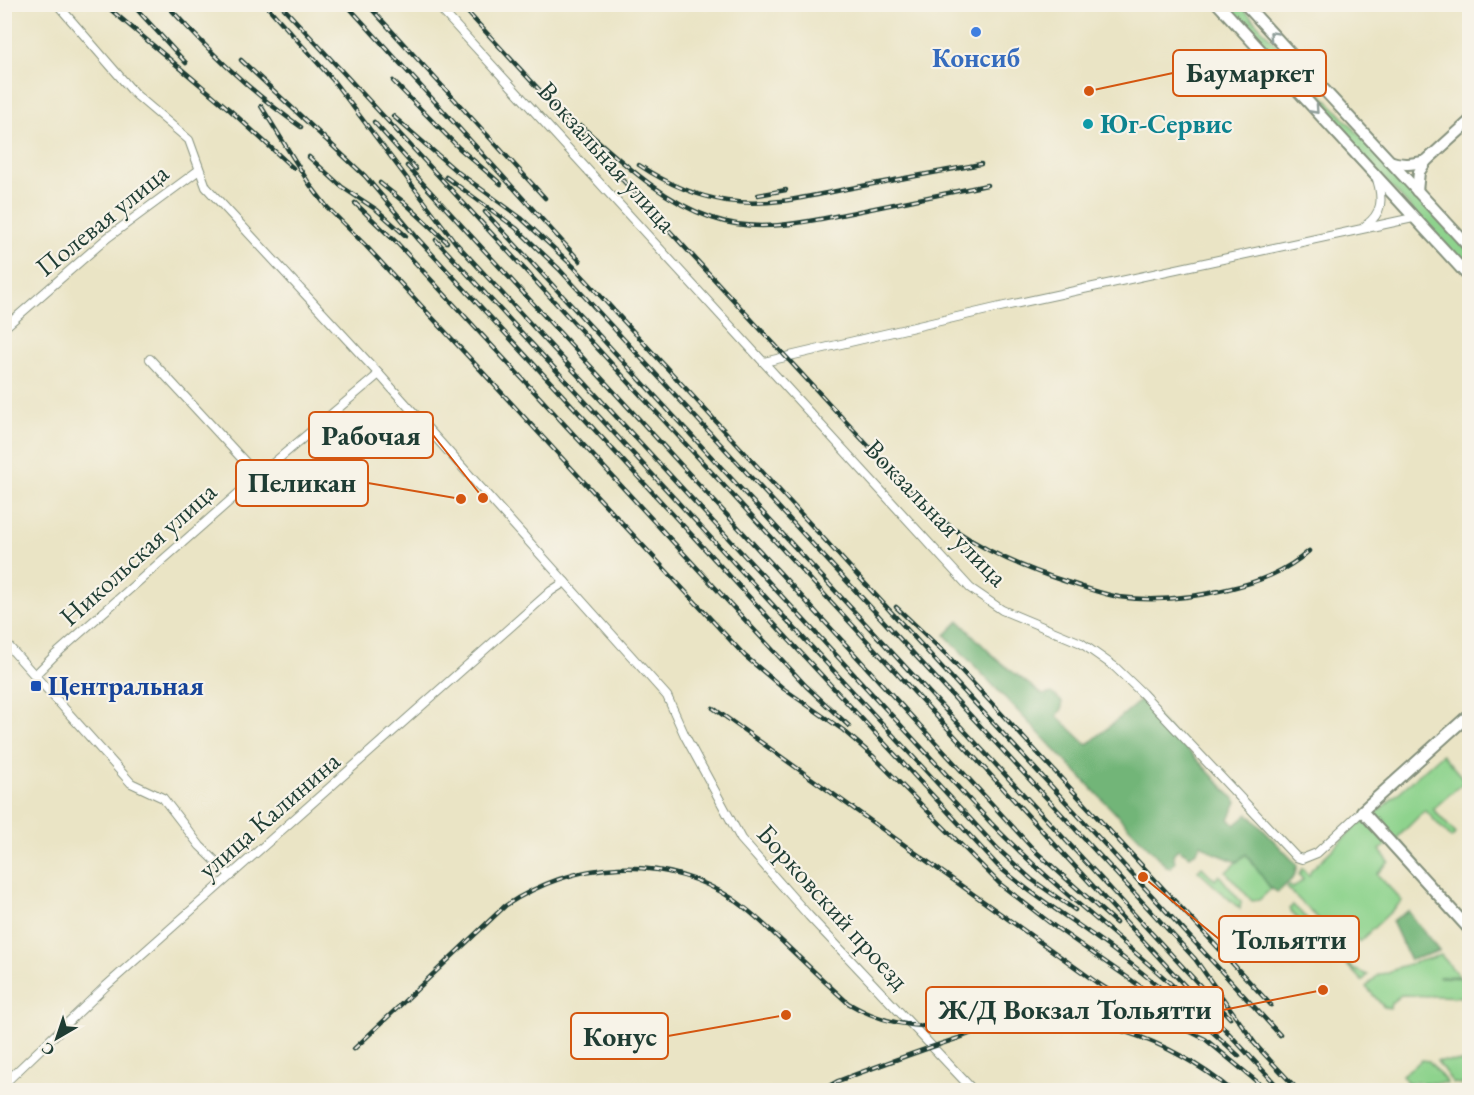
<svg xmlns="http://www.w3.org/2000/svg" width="1474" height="1095" font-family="'EB Garamond',serif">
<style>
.green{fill:#8ed38d;stroke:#568860;stroke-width:1.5}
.forest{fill:#72b578;stroke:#487956;stroke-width:1.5}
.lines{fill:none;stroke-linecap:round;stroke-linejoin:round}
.street-casing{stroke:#84907c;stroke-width:10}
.secondary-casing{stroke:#84907c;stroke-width:14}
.street{stroke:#fff;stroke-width:8}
.secondary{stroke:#fff;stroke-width:10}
.rail-casing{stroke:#1f3d34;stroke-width:4.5}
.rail{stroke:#f7f3e8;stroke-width:2;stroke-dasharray:7;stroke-linecap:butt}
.oneway{stroke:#8f9e9a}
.shop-dot{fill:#3f7fe0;stroke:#f7f3e8;stroke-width:2}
.culture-dot{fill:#0f9aa8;stroke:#f7f3e8;stroke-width:2}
.transit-dot{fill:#1a4fb4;stroke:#f7f3e8;stroke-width:2}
.labels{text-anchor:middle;stroke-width:4.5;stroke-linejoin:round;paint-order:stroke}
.shop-label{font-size:27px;font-weight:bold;fill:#366cbe;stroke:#f7f3e8}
.culture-label{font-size:27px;font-weight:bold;fill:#0d838f;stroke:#f7f3e8;text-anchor:start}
.street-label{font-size:27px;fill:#1f3d34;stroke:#f7f3e8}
.transit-label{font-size:27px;font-weight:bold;fill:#164399;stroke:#f7f3e8;text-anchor:start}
.leader{fill:none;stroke:#d45610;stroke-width:2}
.callout-dot{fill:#d45610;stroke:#f7f3e8;stroke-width:2}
.callout{fill:#f7f3e8;stroke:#d45610;stroke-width:2}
.callout-label{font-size:28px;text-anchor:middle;font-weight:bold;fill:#1f3d34}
</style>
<rect width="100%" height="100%" fill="#f7f3e8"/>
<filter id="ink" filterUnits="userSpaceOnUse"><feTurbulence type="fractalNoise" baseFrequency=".0167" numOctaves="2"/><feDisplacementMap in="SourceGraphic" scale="12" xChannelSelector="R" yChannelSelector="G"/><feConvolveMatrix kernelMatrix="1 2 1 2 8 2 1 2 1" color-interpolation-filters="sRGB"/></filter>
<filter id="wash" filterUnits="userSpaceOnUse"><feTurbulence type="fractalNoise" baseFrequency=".008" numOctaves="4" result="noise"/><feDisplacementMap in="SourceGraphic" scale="24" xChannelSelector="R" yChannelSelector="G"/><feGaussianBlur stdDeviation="1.35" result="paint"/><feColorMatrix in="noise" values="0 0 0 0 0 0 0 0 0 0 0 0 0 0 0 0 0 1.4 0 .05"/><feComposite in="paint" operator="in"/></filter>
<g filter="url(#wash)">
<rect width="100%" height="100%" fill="#eae4c5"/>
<g class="green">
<polygon points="1223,5 1240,5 1296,66 1297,71 1295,75 1290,76"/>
<polygon points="1313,85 1469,252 1469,272 1304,91 1307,86"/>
<polygon points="1442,754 1465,781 1433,809 1456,834 1451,838 1425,810 1397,838 1421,864 1418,866 1378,822 1376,813"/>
<polygon points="1366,822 1387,845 1380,850 1389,862 1377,874 1402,901 1359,942 1349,931 1337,937 1287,888 1289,885 1293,888 1303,880 1299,875 1302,868 1309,876 1311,870 1358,825"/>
<polygon points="1246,853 1271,889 1259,900 1252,901 1226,872"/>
<polygon points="1202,867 1215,880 1219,875 1241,902 1240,909 1198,871"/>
<polygon points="1293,905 1334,944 1332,947 1353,969 1368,975 1362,981 1328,945 1325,948 1289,909"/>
<polygon points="1441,955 1459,976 1438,977 1469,978 1469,997 1401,995 1391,1003 1390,1008 1384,1007 1366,987 1379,974 1389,973 1399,967"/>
<polygon points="1422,1060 1429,1061 1447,1083 1407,1082 1402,1075"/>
<polygon points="1437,1061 1469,1062 1469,1085 1453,1083"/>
</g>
<g class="forest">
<polygon points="959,621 996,659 1043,695 1052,693 1062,702 1062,709 1057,716 1087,745 1141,700 1237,802 1229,819 1235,825 1248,814 1297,865 1294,877 1278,892 1271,889 1246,854 1237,862 1212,852 1201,844 1197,851 1190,856 1178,849 1173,854 1175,862 1170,868 1166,866 945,635"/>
<polygon points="1408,911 1439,951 1410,960 1392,921"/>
</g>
</g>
<g filter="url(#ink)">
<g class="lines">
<defs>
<g id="street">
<polyline points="57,4 135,94 189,140 206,187 379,374 667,696 685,736 741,839 809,916 973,1090"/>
<polyline points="436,4 970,588 1002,610 1081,643 1115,667 1142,693 1296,857 1302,859 1317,853 1362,811"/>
<path d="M1365,226C1383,213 1383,199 1377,179"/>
<polyline points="4,328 107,238 199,170"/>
<polyline points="150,359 258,476"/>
<polyline points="764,362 1000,307 1413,218"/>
<polyline points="4,641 131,783 163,798 200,846 231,876"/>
<polyline points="36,674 55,655 258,476 379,374"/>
<polyline points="4,1084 106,986 551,591 565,582"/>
</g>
<g id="secondary">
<polyline points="1218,4 1470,278"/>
<polyline points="1245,4 1470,248"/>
<path d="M1389,161C1403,166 1412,164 1426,161"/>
<polyline points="1417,191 1419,172 1426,161 1470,121"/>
<polyline points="1470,714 1362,811 1470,930"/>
</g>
</defs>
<use href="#street" class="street-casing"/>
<use href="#secondary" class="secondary-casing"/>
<use href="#street" class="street"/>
<use href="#secondary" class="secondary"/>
<defs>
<g id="rail">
<polyline points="104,4 230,110 293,168"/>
<polyline points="132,4 186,63"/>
<path d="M166,4C209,51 249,91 301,127"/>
<path d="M265,4L332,79L455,242L991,823C1050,884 1119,936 1181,993"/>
<polyline points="280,4 1281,1090"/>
<polyline points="346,4 580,261"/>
<polyline points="367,4 545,198"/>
<path d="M460,4L920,502C964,542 1011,564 1067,582C1084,587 1101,594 1119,597C1155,602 1192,598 1228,589C1258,582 1285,572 1309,551"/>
<path d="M241,60L365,176L419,240L998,866C1034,897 1075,921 1113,950C1156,983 1199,1019 1239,1056"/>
<polyline points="393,81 459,148 501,184"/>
<polyline points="261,106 310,185 327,207 366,246 745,656 784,689 843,730 874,757 1000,884 1054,926 1164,1003"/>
<polyline points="393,116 455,170 521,218 574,267 1280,1035"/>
<polyline points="374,122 416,169"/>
<path d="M581,126C620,160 662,201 712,218C763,236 818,219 870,209C909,201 948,193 987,185"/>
<polyline points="309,157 342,187 377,210 406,236"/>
<path d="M639,165C666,183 695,196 727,201C767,207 807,197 846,189C891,181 936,172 981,164"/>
<polyline points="407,166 1034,850 1116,923"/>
<polyline points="446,177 516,228 559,269 1195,959 1259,1049"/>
<polyline points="380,183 405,203 447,242"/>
<polyline points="758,195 786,190"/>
<polyline points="355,203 398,244 806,686 849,726"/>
<polyline points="485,212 1230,1018"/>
<polyline points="436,240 998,849 1031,879 1075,910"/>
<polyline points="896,607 947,655 1271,1005"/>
<polyline points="713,708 1096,982 1116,995 1205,1039 1267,1090"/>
<polyline points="1253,1042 1298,1090"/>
<path d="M354,1049L505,906C574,860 662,853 733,899C752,912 768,928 785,944C806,964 827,984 848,1003C901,1035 945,1026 1004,1022"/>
<path d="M822,1090L838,1081C878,1066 918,1051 959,1038C974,1032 990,1025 1006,1022C1087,1008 1170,1040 1231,1090"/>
</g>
</defs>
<use href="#rail" class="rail-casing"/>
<use href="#rail" class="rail"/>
</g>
<defs><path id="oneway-chevron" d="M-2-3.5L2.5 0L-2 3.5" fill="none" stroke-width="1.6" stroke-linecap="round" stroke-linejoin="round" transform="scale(1.5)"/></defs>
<g class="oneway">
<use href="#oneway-chevron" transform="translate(1273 35) rotate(-133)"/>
<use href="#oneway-chevron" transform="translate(1315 110) rotate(48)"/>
</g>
</g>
<circle class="shop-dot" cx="976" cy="32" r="6"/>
<circle class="culture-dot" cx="1088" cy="124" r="6"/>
<rect class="transit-dot" x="30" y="680" width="12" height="12" rx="3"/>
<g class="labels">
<g class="shop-label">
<text x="976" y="67">Консиб</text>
</g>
<g class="culture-label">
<text x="1100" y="133">Юг-Сервис</text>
</g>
<g class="street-label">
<text transform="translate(607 157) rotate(48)" y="9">Вокзальная улица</text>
<text transform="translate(102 220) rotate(-39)" y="9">Полевая улица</text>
<text transform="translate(936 513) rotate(46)" y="9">Вокзальная улица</text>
<text transform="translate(138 554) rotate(-42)" y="9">Никольская улица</text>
<text transform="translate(269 815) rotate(-41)" y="9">улица Калинина</text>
<text transform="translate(833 907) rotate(48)" y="9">Борковский проезд</text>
</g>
<g class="transit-label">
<text x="48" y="695">Центральная</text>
</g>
</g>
<path class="leader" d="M1089 91L1173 73M483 498L433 435M461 499L368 483M1143 877L1219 939M1323 990L1223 1010M786 1015L668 1036"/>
<g class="callout-dot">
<circle cx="1089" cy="91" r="6"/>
<circle cx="483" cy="498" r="6"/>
<circle cx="461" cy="499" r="6"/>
<circle cx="1143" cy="877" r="6"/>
<circle cx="1323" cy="990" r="6"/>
<circle cx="786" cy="1015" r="6"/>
</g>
<g class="callout">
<rect x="1173" y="50" width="153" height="46" rx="6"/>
<rect x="309" y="412" width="124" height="46" rx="6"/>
<rect x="236" y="460" width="132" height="46" rx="6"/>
<rect x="1219" y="916" width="140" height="46" rx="6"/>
<rect x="926" y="987" width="297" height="46" rx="6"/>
<rect x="571" y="1013" width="97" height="46" rx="6"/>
</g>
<g class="callout-label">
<text x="1250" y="82">Баумаркет</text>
<text x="371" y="445">Рабочая</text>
<text x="302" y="492">Пеликан</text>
<text x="1289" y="949">Тольятти</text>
<text x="1075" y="1019">Ж/Д Вокзал Тольятти</text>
<text x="620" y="1046">Конус</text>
</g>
<rect width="1474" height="1095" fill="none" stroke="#f7f3e8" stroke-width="24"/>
<g transform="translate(57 1038) rotate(219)" stroke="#f7f3e8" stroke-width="4.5" paint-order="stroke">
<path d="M0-4.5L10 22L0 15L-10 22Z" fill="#1f3d34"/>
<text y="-9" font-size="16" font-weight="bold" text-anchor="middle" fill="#1f3d34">С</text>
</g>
</svg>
